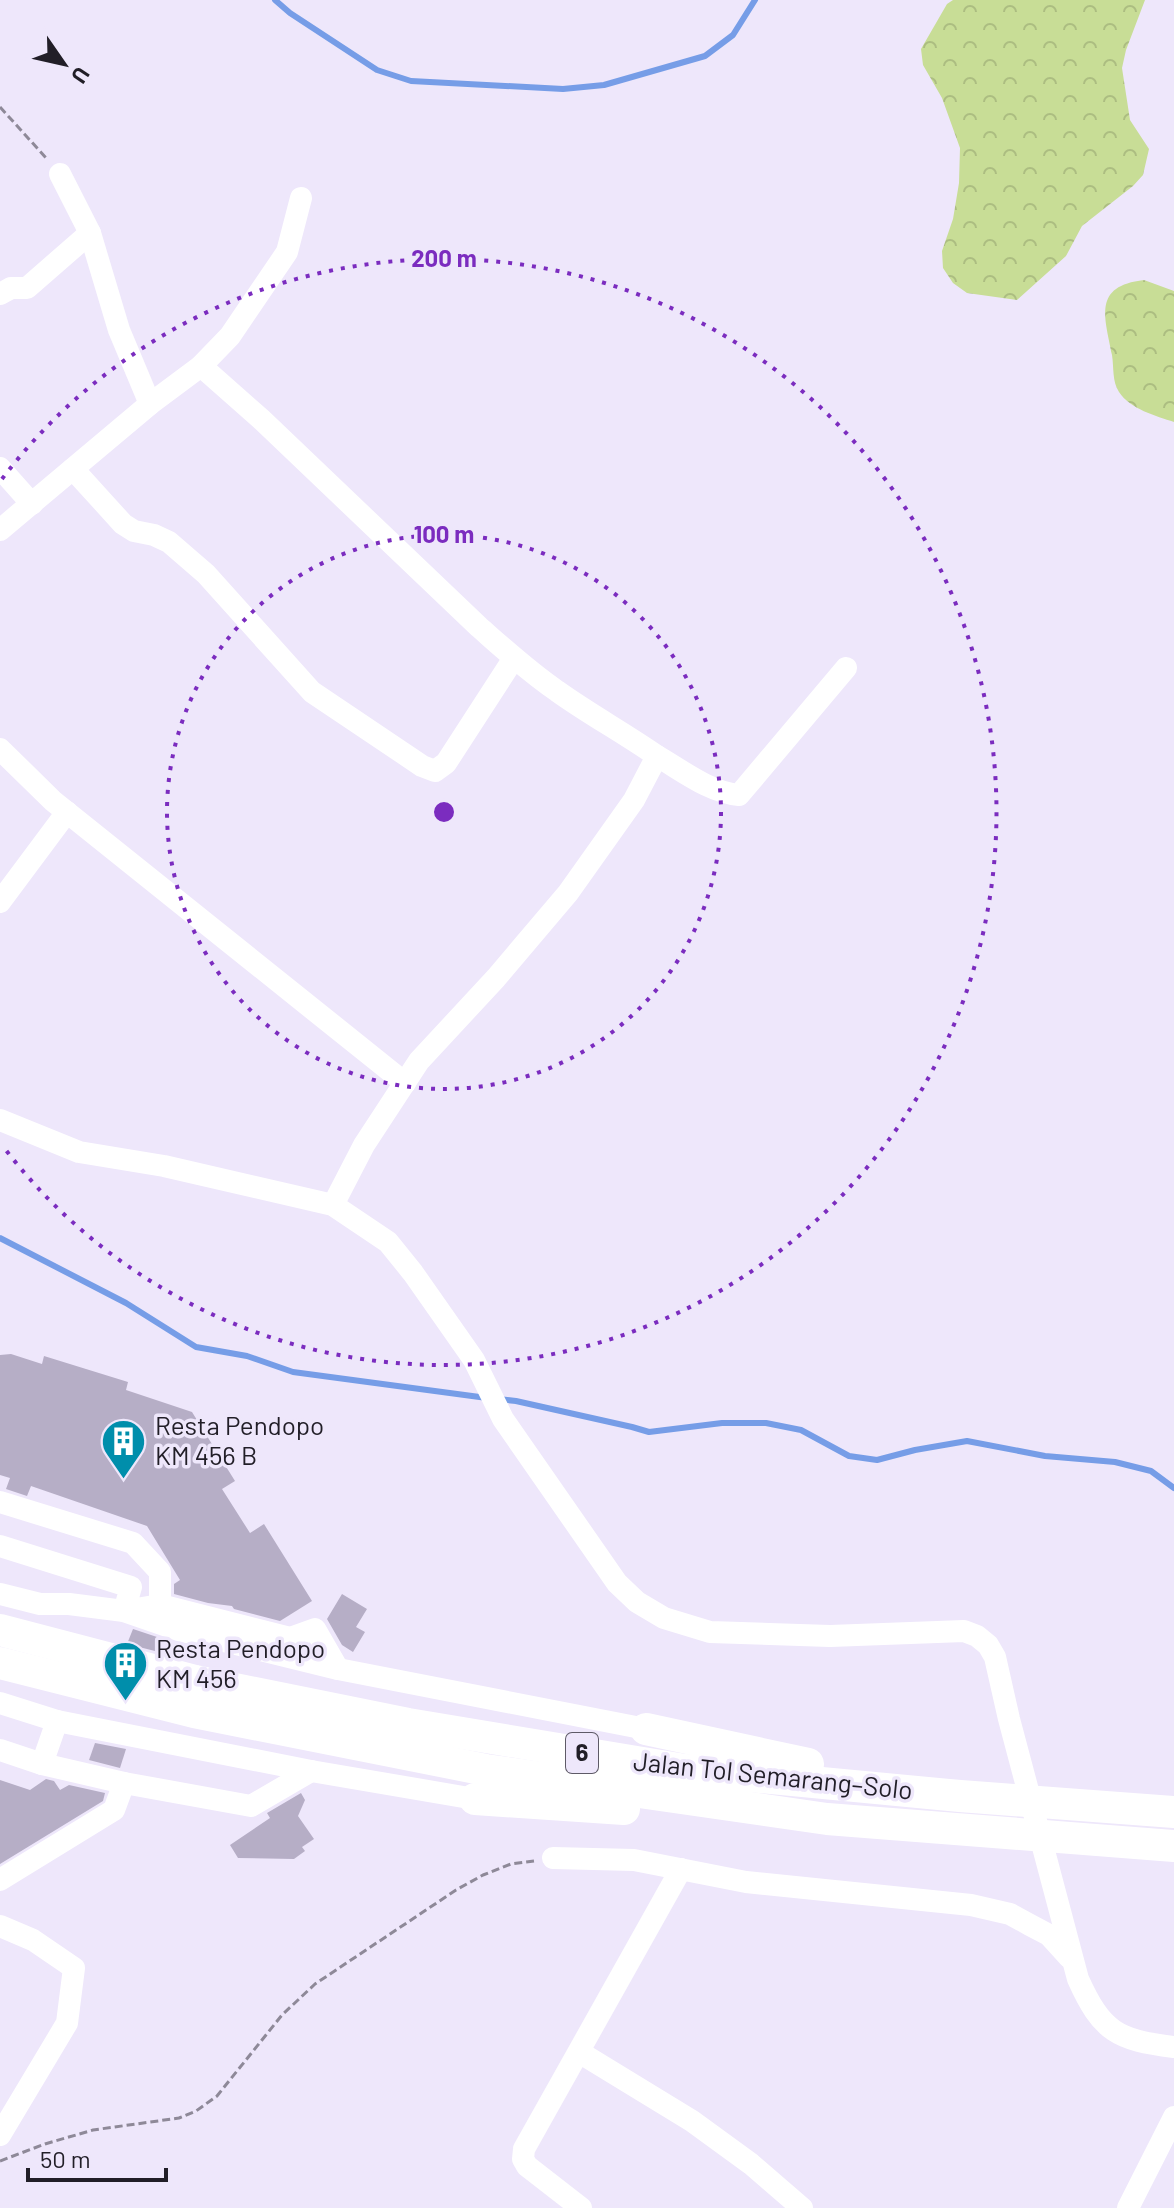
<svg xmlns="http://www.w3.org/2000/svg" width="1174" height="2208" font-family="Barlow,sans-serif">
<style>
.forest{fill:url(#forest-crowns)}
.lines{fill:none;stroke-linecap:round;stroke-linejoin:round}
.stream{stroke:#769de7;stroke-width:6}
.building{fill:#b6aec6}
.path{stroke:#8e8998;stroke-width:3;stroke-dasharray:8 4;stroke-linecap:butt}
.minor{stroke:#fff;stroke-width:22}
.highway{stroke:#fff;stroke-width:32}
.ring{fill:none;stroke:#7b2cbf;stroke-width:4;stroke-dasharray:4 8}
.labels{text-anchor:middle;stroke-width:7;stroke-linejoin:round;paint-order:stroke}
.shield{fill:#eee7fb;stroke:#5e5a67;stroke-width:2}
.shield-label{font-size:24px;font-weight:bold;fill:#211e27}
.poi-label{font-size:26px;fill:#211e27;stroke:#eee7fb;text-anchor:start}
.street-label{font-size:26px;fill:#211e27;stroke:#eee7fb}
.centre{fill:#7b2cbf;stroke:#eee7fb;stroke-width:4}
.ring-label{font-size:24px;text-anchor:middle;font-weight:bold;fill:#7b2cbf;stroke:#eee7fb;stroke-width:7;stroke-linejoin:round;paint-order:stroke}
</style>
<defs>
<pattern id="forest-crowns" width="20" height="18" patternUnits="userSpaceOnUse" patternTransform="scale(2)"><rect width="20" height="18" fill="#c8dd96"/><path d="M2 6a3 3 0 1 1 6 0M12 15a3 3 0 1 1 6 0" fill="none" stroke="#acbd81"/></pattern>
</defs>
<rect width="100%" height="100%" fill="#eee7fb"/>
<g class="forest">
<polygon points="953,0 1145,0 1126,50 1122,68 1130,120 1149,149 1143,175 1133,186 1082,226 1066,256 1017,300 967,293 953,283 943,268 942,251 953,219 959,183 960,148 942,98 923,65 921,49 947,4"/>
<path d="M1144,280L1174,291V422C1156,416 1130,409 1119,392C1112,381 1114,368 1112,355C1105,317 1092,286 1144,280Z"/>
</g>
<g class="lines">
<g class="stream">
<polyline points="275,0 290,13 377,70 411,81 563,89 604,85 705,56 733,35 755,0"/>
<polyline points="0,1238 126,1303 196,1347 247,1356 293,1372 487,1398"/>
<polyline points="498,1399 516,1401 632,1427 649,1432 722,1423 766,1423 801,1430 849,1456 877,1460 915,1450 967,1441 1045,1456 1115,1462 1151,1471 1174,1488"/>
</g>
</g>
<g class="building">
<polygon points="11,1354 42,1364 44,1356 128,1382 126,1390 192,1412 235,1481 222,1489 250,1533 264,1524 312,1601 280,1621 234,1609 232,1606 208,1603 174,1594 174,1584 180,1580 147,1526 31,1486 27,1496 6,1489 10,1478 0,1475 0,1355"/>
<polygon points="342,1594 367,1609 356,1627 365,1632 353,1652 342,1645 327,1619"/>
<polygon points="133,1629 163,1639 159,1652 127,1644"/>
<polygon points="95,1743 126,1749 120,1768 89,1760"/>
<polygon points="46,1779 54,1781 60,1790 69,1785 105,1793 103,1801 0,1864 0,1780 30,1790"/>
<polygon points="301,1793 305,1800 298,1816 314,1839 302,1847 305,1851 294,1859 238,1858 230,1845 270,1818 267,1813"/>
</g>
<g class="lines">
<g class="path">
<polyline points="0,107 47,159"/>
<polyline points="0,2161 45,2144 93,2130 179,2118 196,2111 217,2096 282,2015 315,1984 456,1890 483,1875 511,1864 534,1861"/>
</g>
<g class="minor">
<polyline points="60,174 90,233 119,330 150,404"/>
<polyline points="0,294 11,288 27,288 90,233"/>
<path d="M201,366L261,419L479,627C504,649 529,672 557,691C589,714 624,733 657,756L634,800L568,893L496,978L419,1061L364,1145L333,1205"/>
<polyline points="0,468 32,504"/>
<polyline points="73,469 123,524 134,531 154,535 169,542 206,574 312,692 422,766 435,771 446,763 514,658"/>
<polyline points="0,530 150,404 201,366 230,336 287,252 301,198"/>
<polyline points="0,749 53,801 405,1083"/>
<path d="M657,756C683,771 709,792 739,795L846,668"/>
<polyline points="0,902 67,812"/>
<path d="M0,1120L79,1152L164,1166L333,1205L388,1242L413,1273L474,1360L503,1419L617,1583L637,1602L664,1618L710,1632L830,1636L964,1631L977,1636L988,1645L995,1657L1009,1719L1078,1979C1102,2032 1117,2040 1174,2047"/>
<polyline points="0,1502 133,1543 160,1572 160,1605"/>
<polyline points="0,1546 131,1587 124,1611 160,1605 290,1638 315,1629 338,1669"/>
<polyline points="0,1594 40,1604 69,1604 124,1611 179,1630 338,1669 646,1729"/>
<polyline points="0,1703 57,1721 311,1771 475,1799"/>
<polyline points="0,1750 42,1764 57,1721"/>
<polyline points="42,1764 124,1783"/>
<polyline points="553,1858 634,1860 746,1882 971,1905 1010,1914 1030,1925 1049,1935 1069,1957"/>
<polyline points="0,1880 114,1810 124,1783 251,1806 311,1771"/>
<polyline points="0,1926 33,1940 74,1968 67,2023 0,2135"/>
<polyline points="579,2052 692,2121 751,2164 802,2208"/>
<polyline points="581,2208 527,2166 523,2159 524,2149 681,1869"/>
<polyline points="1128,2208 1174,2117"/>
</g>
<g class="highway">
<polyline points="0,1630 195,1681 408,1724 685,1770 960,1796 1174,1812"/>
<polyline points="0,1663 194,1712 486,1770 827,1819 1174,1846"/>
<polyline points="646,1729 808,1764"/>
<polyline points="475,1799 624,1809"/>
</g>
</g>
<g class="ring">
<circle cx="444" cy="812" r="277"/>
<path d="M2 479A553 553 0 1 1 2 1145"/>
</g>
<defs>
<symbol id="building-pin" viewBox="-11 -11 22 30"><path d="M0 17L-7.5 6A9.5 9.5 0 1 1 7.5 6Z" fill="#008eab" stroke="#eee7fb"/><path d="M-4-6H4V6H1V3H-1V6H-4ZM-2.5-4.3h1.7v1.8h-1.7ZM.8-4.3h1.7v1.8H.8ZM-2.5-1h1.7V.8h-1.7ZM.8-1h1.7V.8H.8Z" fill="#fff"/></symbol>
</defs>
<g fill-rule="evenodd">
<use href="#building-pin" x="98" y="1416" width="51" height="69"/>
<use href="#building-pin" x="100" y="1638" width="51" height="69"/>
</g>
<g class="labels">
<rect class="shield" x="566" y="1733" width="32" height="40" rx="6"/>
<g class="shield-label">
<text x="582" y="1761">6</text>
</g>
<g class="poi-label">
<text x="155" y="1435">Resta Pendopo<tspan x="155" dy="30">KM 456 B</tspan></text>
<text x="156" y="1658">Resta Pendopo<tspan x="156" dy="30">KM 456</tspan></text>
</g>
<g class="street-label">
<text transform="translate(773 1776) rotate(6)" y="9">Jalan Tol Semarang–Solo</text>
</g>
</g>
<circle cx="444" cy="812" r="12" class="centre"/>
<g class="ring-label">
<text x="444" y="267">200 m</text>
<text x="444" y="543">100 m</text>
</g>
<g transform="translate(64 64) rotate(124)" stroke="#eee7fb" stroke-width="6" paint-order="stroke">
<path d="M0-6L14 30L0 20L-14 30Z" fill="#211e27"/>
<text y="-12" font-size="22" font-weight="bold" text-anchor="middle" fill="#211e27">U</text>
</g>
<path d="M28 2168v12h138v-12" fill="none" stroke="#211e27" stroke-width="4"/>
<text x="40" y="2168" font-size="24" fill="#211e27" stroke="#eee7fb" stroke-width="6" paint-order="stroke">50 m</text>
</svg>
